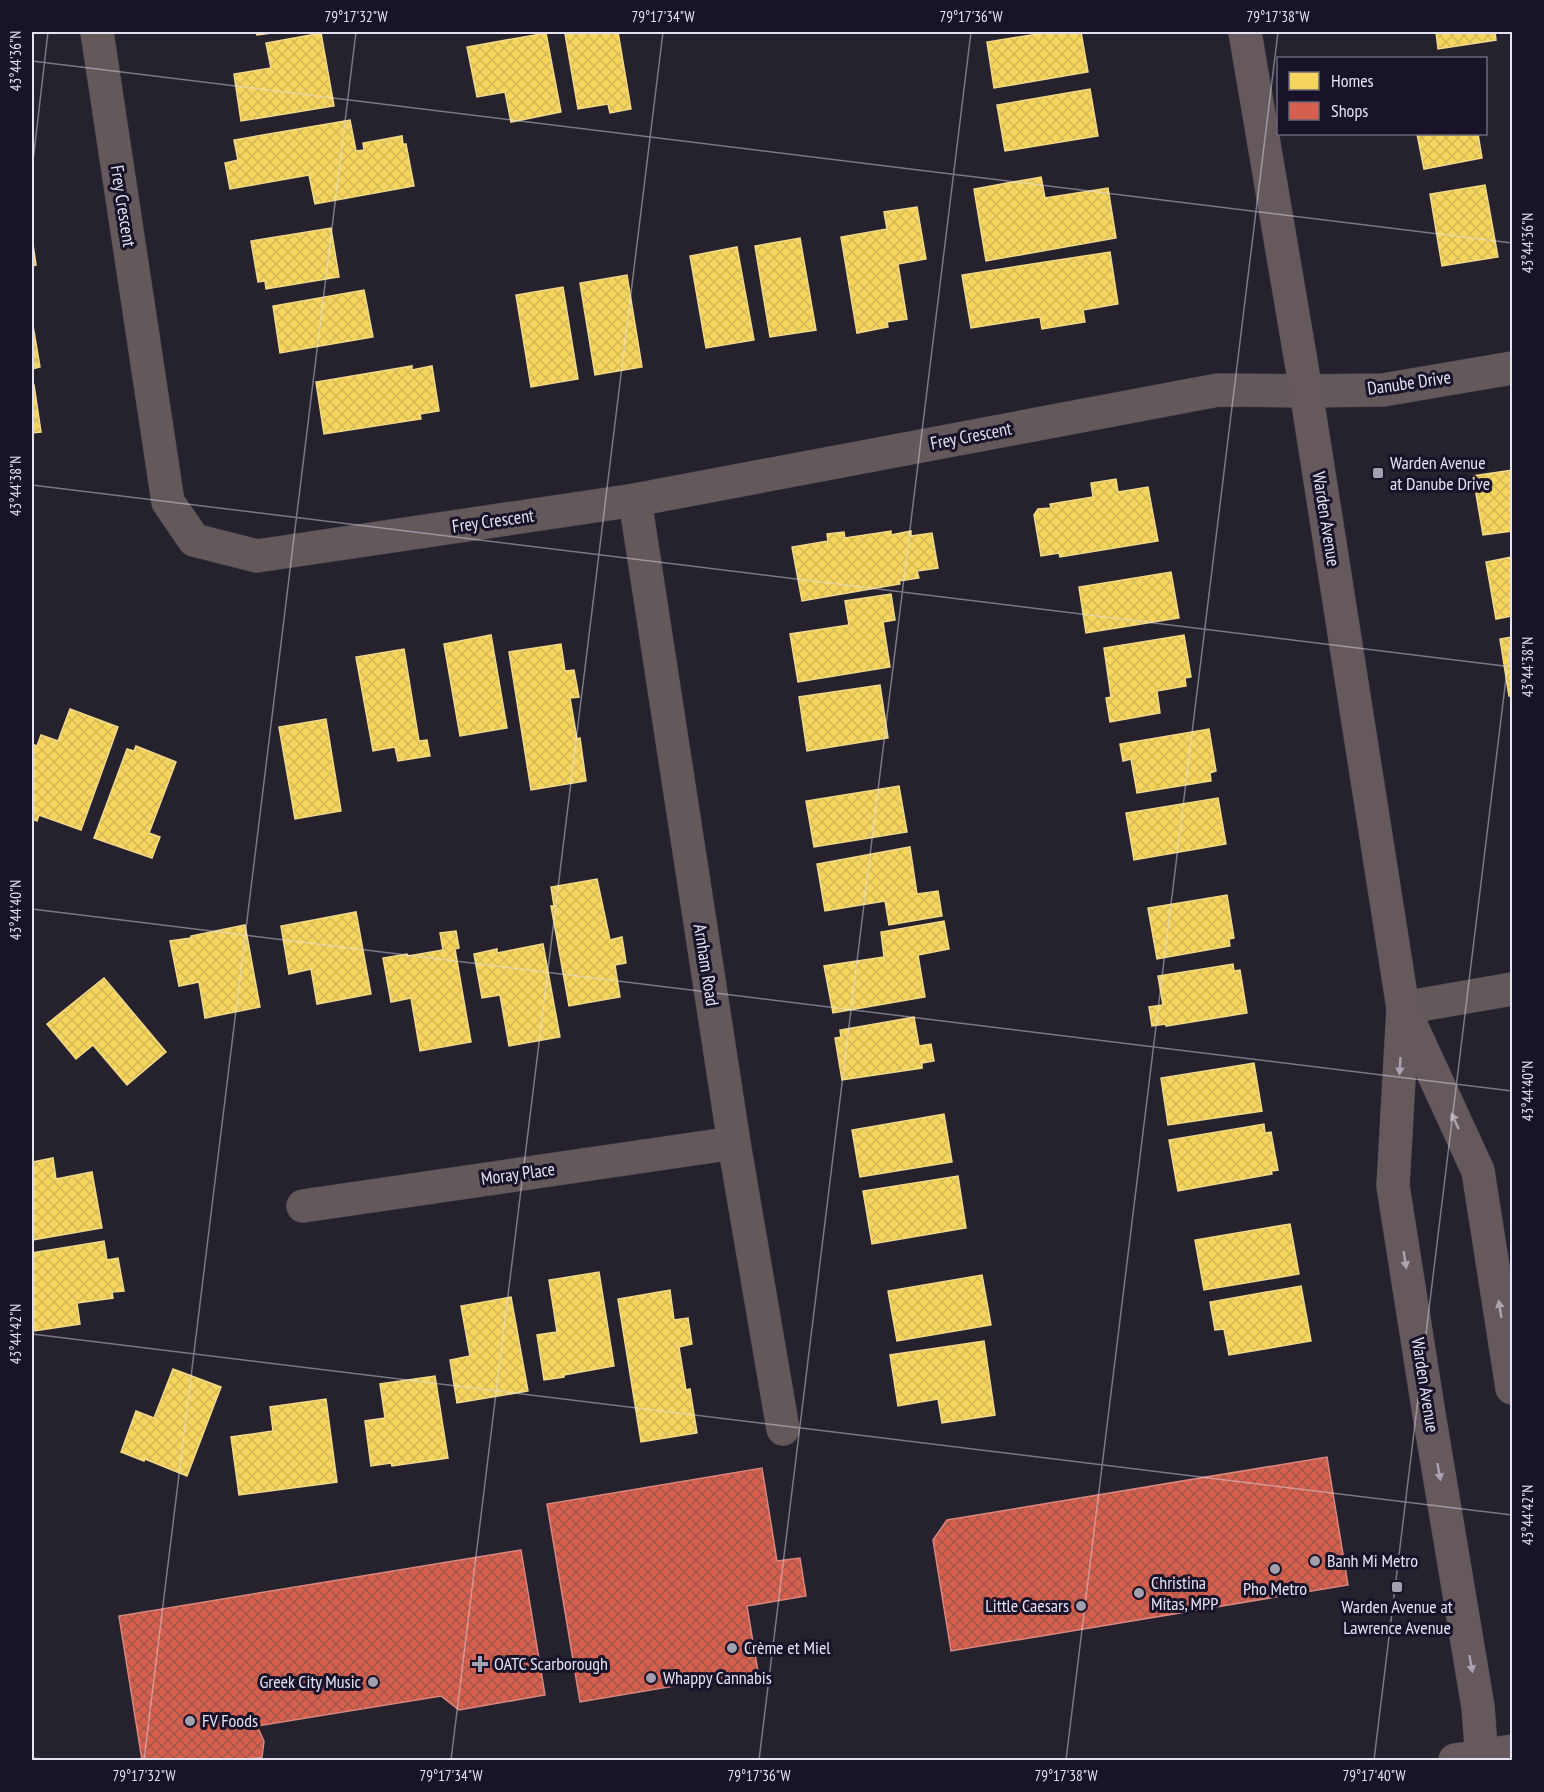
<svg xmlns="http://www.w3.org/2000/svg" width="1544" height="1792" font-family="'PT Sans Narrow',sans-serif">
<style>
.homes{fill:url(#homes-cross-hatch);stroke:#f1d989;stroke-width:1.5}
.shops{fill:url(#shops-cross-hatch);stroke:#da877f;stroke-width:1.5}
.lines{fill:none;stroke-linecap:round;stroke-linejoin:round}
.minor-casing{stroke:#413e49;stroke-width:34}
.major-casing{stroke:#413e49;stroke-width:34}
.minor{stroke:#63585a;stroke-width:33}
.major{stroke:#66595d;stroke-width:33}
.oneway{fill:#aca4b0}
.ticks{fill:none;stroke:#e5e2f3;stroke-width:1.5;stroke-opacity:0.45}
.poi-dot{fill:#a29fae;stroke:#19132a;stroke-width:2}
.labels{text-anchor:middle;stroke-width:6;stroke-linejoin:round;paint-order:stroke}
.street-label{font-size:18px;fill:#e5e2f3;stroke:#19132a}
.poi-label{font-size:18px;fill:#e5e2f3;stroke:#19132a;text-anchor:start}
.neatline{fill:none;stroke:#e5e2f3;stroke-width:2}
.ticks-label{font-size:15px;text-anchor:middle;fill:#e5e2f3}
</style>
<defs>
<pattern id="homes-cross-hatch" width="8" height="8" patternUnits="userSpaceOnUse" patternTransform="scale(1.5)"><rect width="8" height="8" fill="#f6d55c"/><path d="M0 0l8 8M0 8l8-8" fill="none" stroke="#d3b858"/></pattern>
<pattern id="shops-cross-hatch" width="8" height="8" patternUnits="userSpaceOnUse" patternTransform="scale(1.5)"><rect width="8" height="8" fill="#d6604d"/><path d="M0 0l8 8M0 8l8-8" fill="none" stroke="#a3564c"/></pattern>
</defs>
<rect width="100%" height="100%" fill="#25222e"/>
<g class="homes">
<polygon points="256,32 279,32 257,35"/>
<polygon points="573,32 618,32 631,109 610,113 608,104 578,109 565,34 573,33"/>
<polygon points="1050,32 1081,32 1088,72 994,88 987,42"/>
<polygon points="1436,32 1495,32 1496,40 1438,49"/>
<polygon points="321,33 334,106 241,121 234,74 271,68 266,43"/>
<polygon points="546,33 561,112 511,122 505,92 477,97 467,47"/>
<polygon points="1090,89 1098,136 1005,151 997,105"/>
<polygon points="350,120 356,151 364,150 363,143 402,136 403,144 406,144 414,186 315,204 309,175 230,189 225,163 238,160 234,140"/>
<polygon points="1417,134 1478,134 1482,158 1424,169"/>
<polygon points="1041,177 1045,198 1108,188 1116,238 986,261 974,189"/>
<polygon points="1485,185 1498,257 1442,266 1430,194"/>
<polygon points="917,207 926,259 898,264 907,319 887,322 888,327 857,333 841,237 887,229 884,212"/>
<polygon points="331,228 339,277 266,289 265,281 258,282 251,241"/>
<polygon points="32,237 36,265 32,266"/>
<polygon points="800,238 816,330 770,337 755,246"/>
<polygon points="737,247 754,340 706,348 690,256"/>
<polygon points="1110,252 1118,304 1083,310 1085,322 1042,329 1040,317 971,328 962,275"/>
<polygon points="627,275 642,367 595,375 580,283"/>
<polygon points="563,287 578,379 531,387 516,295"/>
<polygon points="364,290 373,337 280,353 273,306"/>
<polygon points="32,320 40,367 32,369"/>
<polygon points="412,366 412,370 432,366 439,411 420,414 421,419 324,434 316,382"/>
<polygon points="32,385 34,385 41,432 32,433"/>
<polygon points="1512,470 1512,531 1483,535 1473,476"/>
<polygon points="1116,479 1118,492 1148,487 1158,541 1060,557 1059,553 1041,556 1034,515 1038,509 1051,508 1050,504 1093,497 1091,483"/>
<polygon points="891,531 891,535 911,531 911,536 932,533 938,568 917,571 919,578 899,581 900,584 802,601 792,547 828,541 827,534 844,532 845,538"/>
<polygon points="1512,557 1512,616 1496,619 1486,562"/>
<polygon points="1171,572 1179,618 1086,633 1079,587"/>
<polygon points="891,594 895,620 883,622 890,667 798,682 790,634 849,625 845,601"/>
<polygon points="491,635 507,728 460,736 444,644"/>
<polygon points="1184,635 1191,677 1185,678 1186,686 1157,691 1160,713 1110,722 1106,698 1111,697 1104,648"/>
<polygon points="1512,637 1512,695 1509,696 1500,639"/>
<polygon points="561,644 565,671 574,670 579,697 570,698 577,739 580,738 586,781 531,790 509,652"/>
<polygon points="404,649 419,741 427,740 430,756 398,761 395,747 373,751 356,657"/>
<polygon points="880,685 888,738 807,751 799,697"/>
<polygon points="70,709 118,727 81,830 39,815 37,821 32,819 32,744 37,746 41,735 58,741"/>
<polygon points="326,719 341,811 295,819 279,727"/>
<polygon points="1209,729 1216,771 1210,773 1211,781 1137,793 1131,759 1123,761 1120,744"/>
<polygon points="136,746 176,762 149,833 160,837 152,858 94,838 127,749 134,751"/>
<polygon points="899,786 907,832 814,847 806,801"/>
<polygon points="1218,798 1226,844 1134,860 1126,813"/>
<polygon points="910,847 917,894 938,891 942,916 889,925 885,901 825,911 817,864"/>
<polygon points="597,879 610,940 622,937 626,963 615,965 620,997 569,1006 551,906 554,906 551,887"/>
<polygon points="1227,895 1234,938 1229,939 1230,946 1157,959 1148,908"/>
<polygon points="356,912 371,994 317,1004 311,969 289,974 281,926"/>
<polygon points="944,921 949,949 918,955 925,997 833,1013 824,966 884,957 881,932"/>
<polygon points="245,925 260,1007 205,1018 199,982 179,986 170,941 191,938 191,936"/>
<polygon points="456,931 459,948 455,949 471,1042 420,1051 411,998 391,1002 383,958 407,954 408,956 443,950 440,933"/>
<polygon points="543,944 560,1037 509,1046 500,995 482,998 474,954 497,949 497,953"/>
<polygon points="1233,964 1234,971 1240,970 1247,1013 1166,1026 1166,1024 1152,1026 1149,1007 1163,1005 1158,976"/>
<polygon points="104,978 166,1052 127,1085 93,1045 76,1059 47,1024"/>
<polygon points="914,1017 919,1046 931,1044 934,1061 922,1063 922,1068 842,1080 835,1038 841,1037 840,1030"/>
<polygon points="1254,1063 1262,1111 1168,1125 1161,1078"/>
<polygon points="944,1114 952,1162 860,1177 852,1130"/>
<polygon points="1264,1124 1265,1133 1271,1132 1278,1170 1271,1171 1272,1174 1178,1191 1169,1140"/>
<polygon points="53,1158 56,1179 92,1172 102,1228 32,1240 32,1162"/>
<polygon points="958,1176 966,1228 872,1244 863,1191"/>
<polygon points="1290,1224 1299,1274 1204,1290 1195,1240"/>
<polygon points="104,1241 107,1260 118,1258 124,1291 112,1292 113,1298 77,1303 80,1324 34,1331 32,1315 32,1253"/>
<polygon points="599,1272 614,1366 564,1375 564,1377 544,1380 537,1335 557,1332 549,1280"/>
<polygon points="982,1275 991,1325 897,1341 888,1291"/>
<polygon points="1301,1286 1311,1341 1229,1355 1224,1329 1215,1330 1210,1302"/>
<polygon points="670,1290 674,1320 688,1318 692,1344 679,1347 686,1390 690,1389 697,1433 641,1442 618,1299"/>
<polygon points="511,1297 528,1391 457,1403 450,1360 470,1356 461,1306"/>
<polygon points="984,1341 995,1415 942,1423 938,1399 898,1406 890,1355"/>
<polygon points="173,1369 221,1387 187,1476 145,1459 144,1461 121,1452 136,1411 154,1418"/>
<polygon points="435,1376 448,1458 392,1466 391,1463 371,1466 365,1421 385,1418 380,1384"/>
<polygon points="326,1399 337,1482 239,1495 231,1437 273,1431 270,1407"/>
</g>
<g class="shops">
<polygon points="1327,1457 1348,1585 951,1651 933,1540 947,1520"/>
<polygon points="762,1468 777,1561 800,1558 806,1596 747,1606 758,1672 580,1702 547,1504"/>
<polygon points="521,1550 545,1695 459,1710 441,1696 257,1726 264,1741 262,1757 243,1760 142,1760 119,1616"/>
</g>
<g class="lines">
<defs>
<g id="minor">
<polyline points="97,32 168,502 194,540 257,556 635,500 1218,390 1306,391 1383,390 1512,368"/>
<polyline points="635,500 734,1143 783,1429"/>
<polyline points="1403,1008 1512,989"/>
<polyline points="303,1206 734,1143"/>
</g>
<g id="major">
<polyline points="1245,32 1306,391 1403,1008 1393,1186 1429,1414 1478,1707 1482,1760"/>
<polyline points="1405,1012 1478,1171 1512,1388"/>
<polyline points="1455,1760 1512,1751"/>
</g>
</defs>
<use href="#minor" class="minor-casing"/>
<use href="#major" class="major-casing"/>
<use href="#minor" class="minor"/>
<use href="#major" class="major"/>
</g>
<defs><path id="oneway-solid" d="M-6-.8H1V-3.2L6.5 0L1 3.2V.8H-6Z" transform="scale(1.5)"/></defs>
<g class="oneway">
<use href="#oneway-solid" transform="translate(1400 1066) rotate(93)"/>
<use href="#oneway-solid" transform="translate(1455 1121) rotate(-115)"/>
<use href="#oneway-solid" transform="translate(1405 1260) rotate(81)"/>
<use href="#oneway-solid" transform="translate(1500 1309) rotate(-99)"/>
<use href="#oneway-solid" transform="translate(1439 1472) rotate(80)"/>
<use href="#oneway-solid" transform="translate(1471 1664) rotate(80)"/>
</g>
<path class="ticks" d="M32,61L1512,243M32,170L48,32M32,485L1512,667M32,909L1512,1091M32,1334L1512,1515M32,1758L55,1760M144,1760L356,32M451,1760L663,32M759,1760L971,32M1066,1760L1278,32M1374,1760L1512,629"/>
<g class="poi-dot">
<rect x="1372" y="467" width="12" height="12" rx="3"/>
<circle cx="1315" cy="1561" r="6"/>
<circle cx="1275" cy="1569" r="6"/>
<rect x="1391" y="1581" width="12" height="12" rx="3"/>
<circle cx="1139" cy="1593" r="6"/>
<circle cx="1081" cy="1606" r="6"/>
<circle cx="732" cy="1648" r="6"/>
<path d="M477 1655h6v6h6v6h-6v6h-6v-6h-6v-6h6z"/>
<circle cx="651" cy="1678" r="6"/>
<circle cx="373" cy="1682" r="6"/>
<circle cx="190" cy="1721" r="6"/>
</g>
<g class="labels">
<g class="street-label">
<text transform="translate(123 206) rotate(81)" y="6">Frey Crescent</text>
<text transform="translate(1409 383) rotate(-8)" y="6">Danube Drive</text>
<text transform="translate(971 436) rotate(-11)" y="6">Frey Crescent</text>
<text transform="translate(1326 519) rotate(81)" y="6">Warden Avenue</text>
<text transform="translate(493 521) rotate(-8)" y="6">Frey Crescent</text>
<text transform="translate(706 965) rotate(81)" y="6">Arnham Road</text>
<text transform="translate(518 1174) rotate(-8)" y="6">Moray Place</text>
<text transform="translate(1425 1385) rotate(81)" y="6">Warden Avenue</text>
</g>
<g class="poi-label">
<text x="1390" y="469">Warden Avenue<tspan x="1390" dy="21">at Danube Drive</tspan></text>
<text x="1327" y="1567">Banh Mi Metro</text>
<text x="1151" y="1589">Christina<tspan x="1151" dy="21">Mitas, MPP</tspan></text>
<text x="1275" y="1595" text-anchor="middle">Pho Metro</text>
<text x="1069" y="1612" text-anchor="end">Little Caesars</text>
<text x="1397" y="1613" text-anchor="middle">Warden Avenue at<tspan x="1397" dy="21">Lawrence Avenue</tspan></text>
<text x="744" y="1654">Crème et Miel</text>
<text x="494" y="1670">OATC Scarborough</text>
<text x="663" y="1684">Whappy Cannabis</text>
<text x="361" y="1688" text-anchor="end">Greek City Music</text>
<text x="202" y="1727">FV Foods</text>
</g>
</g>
<rect width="1544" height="1792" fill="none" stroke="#19132a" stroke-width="66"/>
<rect x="1277" y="57" width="210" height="78" fill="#19132a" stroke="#6b667a" stroke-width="1.5"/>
<rect x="1289" y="72" width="30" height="18" fill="#f6d55c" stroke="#6b667a" stroke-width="1.5"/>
<text x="1331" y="87" font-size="18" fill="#e5e2f3">Homes</text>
<rect x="1289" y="102" width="30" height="18" fill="#d6604d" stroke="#6b667a" stroke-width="1.5"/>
<text x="1331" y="117" font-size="18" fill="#e5e2f3">Shops</text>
<rect x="33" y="33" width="1478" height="1726" class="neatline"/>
<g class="ticks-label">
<text x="356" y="22">79°17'32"W</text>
<text x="663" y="22">79°17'34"W</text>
<text x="971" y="22">79°17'36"W</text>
<text x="1278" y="22">79°17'38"W</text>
<text transform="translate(16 61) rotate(-90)" y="5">43°44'36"N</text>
<text transform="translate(1528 243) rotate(-90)" y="5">43°44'36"N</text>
<text transform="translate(16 486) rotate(-90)" y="5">43°44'38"N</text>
<text transform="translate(1528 667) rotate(-90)" y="5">43°44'38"N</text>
<text transform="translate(16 910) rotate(-90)" y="5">43°44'40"N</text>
<text transform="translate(1528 1091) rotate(-90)" y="5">43°44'40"N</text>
<text transform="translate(16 1334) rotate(-90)" y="5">43°44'42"N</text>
<text transform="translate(1528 1515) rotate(-90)" y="5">43°44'42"N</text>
<text x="144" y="1781">79°17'32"W</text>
<text x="451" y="1781">79°17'34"W</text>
<text x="759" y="1781">79°17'36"W</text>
<text x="1066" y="1781">79°17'38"W</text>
<text x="1374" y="1781">79°17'40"W</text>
</g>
</svg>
